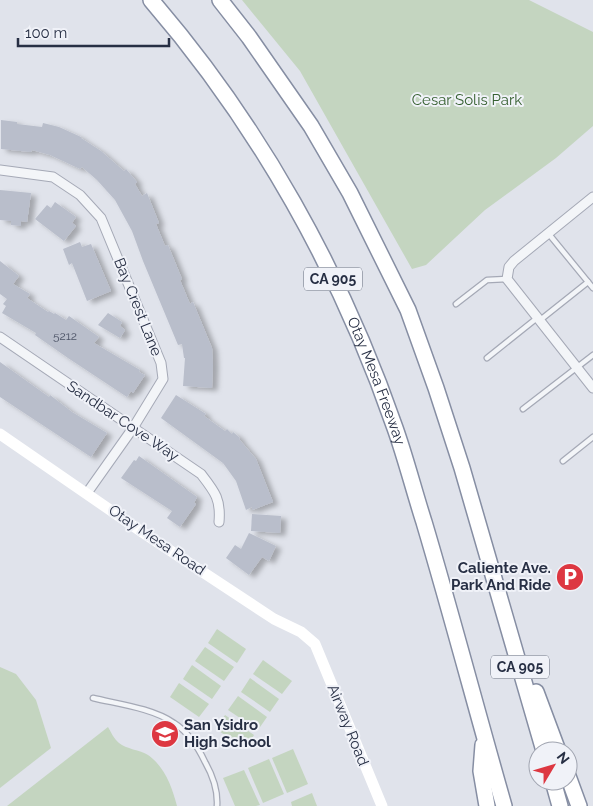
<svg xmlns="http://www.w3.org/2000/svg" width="593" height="806" font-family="Raleway,sans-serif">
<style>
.green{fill:#c4d5c0}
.building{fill:#b9becb;filter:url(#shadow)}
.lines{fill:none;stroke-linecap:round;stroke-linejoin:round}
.lane-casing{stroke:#a5a9b6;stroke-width:7}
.street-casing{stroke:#a5a9b6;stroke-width:11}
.highway-casing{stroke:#868ea3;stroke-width:18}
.lane{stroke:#f3f5f8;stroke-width:4.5}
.street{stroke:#f3f5f8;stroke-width:9}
.secondary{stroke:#fff;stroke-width:11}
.highway{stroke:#fff;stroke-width:15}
.labels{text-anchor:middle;stroke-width:4;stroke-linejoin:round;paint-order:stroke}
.number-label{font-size:12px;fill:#4c5366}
.shield{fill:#f0f2f8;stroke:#636a7a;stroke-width:1}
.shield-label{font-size:14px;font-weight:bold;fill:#272f44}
.park-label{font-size:15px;fill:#376132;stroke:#f0f2f8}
.street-label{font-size:15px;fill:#272f44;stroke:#f0f2f8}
.poi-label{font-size:15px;font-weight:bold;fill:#272f44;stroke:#f0f2f8;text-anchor:end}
</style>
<defs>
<filter id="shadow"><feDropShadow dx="5.5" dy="3" stdDeviation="2.5" flood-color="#0004"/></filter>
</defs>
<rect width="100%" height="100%" fill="#e0e3eb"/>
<g class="green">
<polygon points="242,0 529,0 593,32 593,126 556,158 485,210 426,265 412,269 300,71"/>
<polygon points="217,629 246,649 237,663 208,643"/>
<polygon points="205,647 234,667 224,681 195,661"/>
<polygon points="263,660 292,681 282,694 253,674"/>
<polygon points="192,665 221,686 212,699 183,679"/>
<polygon points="0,667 16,674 36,700 51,748 0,788"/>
<polygon points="250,678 279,699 270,712 241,692"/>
<polygon points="179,683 209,704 199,717 170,697"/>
<polygon points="238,696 267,717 258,730 228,710"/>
<polygon points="225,715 254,735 245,749 216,729"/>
<path d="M108,727C111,732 114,739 119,743C126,749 140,750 148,755C165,767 172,787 177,806H7Z"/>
<polygon points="293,749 308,784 287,793 272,758"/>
<polygon points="269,759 284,794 263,803 248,768"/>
<polygon points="244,770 260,805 256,806 235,806 223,778"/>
<polygon points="312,793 317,806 292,806 291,802"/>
</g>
<g class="building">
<polygon points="1,120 17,122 17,124 42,127 43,123 59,127 81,137 81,138 101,151 124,171 126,169 137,182 135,184 142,196 147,193 159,223 156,224 165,246 168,245 182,279 180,280 190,304 193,302 212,348 213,365 212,388 183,386 185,358 184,358 182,344 178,345 143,261 132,231 115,200 97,180 82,167 80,169 50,155 32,150 31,152 1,149"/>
<polygon points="0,190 31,193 27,222 21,221 21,226 11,225 11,221 0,220"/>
<polygon points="55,202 76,217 72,223 76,226 64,241 35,219 47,205 51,208"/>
<polygon points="80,242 82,247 91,244 111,291 87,301 72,263 69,265 63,249"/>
<polygon points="0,261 19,276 13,284 30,294 27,298 48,312 49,311 54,314 55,313 66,320 69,316 99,337 94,343 140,370 139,372 145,375 133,393 131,391 127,397 68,358 35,335 36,333 2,313 6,306 3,304 7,299 0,294"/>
<polygon points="108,313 122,322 120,326 125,330 120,338 98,325"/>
<polygon points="0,362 49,397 50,395 72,412 107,433 91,457 0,397"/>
<polygon points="176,395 206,414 204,416 225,431 227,429 232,434 233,432 240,438 239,439 256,459 273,502 252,510 252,507 246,510 236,481 223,463 161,418"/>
<polygon points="139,456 197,497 194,503 196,504 180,527 167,518 172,511 121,478 134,460 136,461"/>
<polygon points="252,514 281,516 280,533 251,531"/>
<polygon points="249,533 276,546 269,561 262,557 249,575 226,558 235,545 241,549"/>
</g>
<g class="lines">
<defs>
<g id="lane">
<polyline points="548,233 593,288"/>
<polyline points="456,304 487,280 507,279"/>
<polyline points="539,321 588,282"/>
<polyline points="487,358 537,318"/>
<polyline points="523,409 593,355"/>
<polyline points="563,461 593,437"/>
<path d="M93,698C118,704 152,708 174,723C188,732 198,747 205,762C213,776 218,790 217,806"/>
</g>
<g id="street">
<polyline points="0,170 53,177 80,195 101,218 161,363 163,379 133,428 87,493"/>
<polyline points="593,197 514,261 509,267 507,279 593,388"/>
<path d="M0,337L201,474C215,492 221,499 219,522"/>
</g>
<g id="highway">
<path id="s1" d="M151,0C259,125 341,272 395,428C406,459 414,491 424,522C452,616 477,712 504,806"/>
<polyline points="220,0 249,37 311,126 350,193 408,310 436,388 462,468 544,751"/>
<polyline points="536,692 558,751"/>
<polyline points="483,745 481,771 487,806"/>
<polyline points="568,776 579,806"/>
<polyline points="553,781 560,806"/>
</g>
</defs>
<use href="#lane" class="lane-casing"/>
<use href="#street" class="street-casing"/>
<use href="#highway" class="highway-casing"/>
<use href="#lane" class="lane"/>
<use href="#street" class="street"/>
<polyline class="secondary" points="0,434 142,532 274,619 301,632 315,644 382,806"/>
<use href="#highway" class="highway"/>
</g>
<defs>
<symbol id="parking-disc" viewBox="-11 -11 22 22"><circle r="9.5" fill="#dd3741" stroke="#f0f2f8"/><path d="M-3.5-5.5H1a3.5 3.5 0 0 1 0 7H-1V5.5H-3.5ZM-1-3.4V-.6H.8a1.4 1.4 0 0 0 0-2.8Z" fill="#fff"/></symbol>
<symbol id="school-disc" viewBox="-11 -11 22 22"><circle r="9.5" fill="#dd3741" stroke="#f0f2f8"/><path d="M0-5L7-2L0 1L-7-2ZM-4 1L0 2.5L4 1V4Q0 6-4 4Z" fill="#fff"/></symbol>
</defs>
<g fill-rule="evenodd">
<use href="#parking-disc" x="554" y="561" width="32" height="32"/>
<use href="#school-disc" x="149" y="718" width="32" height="32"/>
</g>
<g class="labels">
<g class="number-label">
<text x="65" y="340">5212</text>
</g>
<g class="shield">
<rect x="304" y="267.5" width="58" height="23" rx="4"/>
<rect x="491" y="655.5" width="58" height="23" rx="4"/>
</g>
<g class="shield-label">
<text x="333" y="284">CA 905</text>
<text x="520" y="672">CA 905</text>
</g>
<g class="park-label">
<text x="467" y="105">Cesar Solis Park</text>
</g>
<g class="street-label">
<text transform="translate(138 307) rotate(68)" y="5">Bay Crest Lane</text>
<text dy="5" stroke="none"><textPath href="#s1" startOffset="445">Otay Mesa Freeway</textPath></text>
<text transform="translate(123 421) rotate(34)" y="5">Sandbar Cove Way</text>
<text transform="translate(157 540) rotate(34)" y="5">Otay Mesa Road</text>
<text transform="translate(348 725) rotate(68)" y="5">Airway Road</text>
</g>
<g class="poi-label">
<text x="551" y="573">Caliente Ave.<tspan x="551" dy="17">Park And Ride</tspan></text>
<text x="184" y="730" text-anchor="start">San Ysidro<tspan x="184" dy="17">High School</tspan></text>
</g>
</g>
<g transform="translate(553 766) rotate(52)"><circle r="24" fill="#f0f2f8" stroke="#a0a4b0"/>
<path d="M0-4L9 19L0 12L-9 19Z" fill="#dd3741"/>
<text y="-8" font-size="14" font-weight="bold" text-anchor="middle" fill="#272f44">N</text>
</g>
<path d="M18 38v8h151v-8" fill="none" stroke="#272f44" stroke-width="2.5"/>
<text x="25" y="38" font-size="15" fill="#272f44" stroke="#f0f2f8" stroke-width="4" paint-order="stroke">100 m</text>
</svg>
